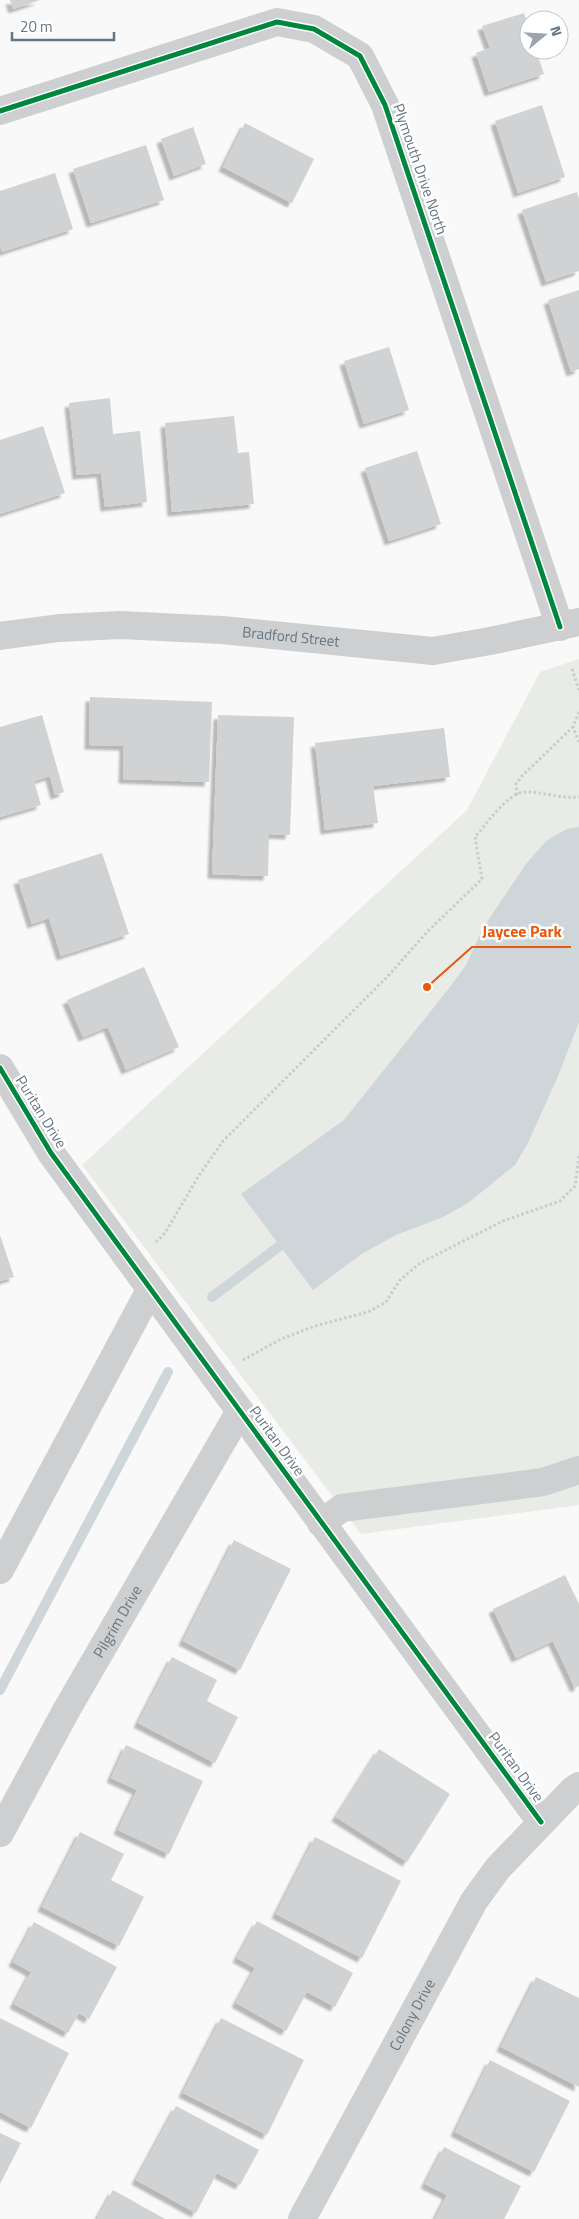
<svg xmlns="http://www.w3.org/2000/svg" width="579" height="2219" font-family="'Titillium Web',sans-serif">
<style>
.green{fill:#e8ebe6}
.water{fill:#ced6d9}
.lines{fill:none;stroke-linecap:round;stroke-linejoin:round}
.stream{stroke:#ced6d9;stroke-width:10}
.building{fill:#d0d2d3;filter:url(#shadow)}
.path{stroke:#cbcccd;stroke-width:3;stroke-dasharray:2.5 2.5;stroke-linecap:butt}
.minor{stroke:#cecfd0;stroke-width:28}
.cycleway-casing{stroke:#fff;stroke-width:8}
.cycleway{stroke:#00873e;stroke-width:5}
.labels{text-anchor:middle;stroke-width:5;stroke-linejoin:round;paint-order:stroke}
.street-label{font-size:15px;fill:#657683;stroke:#fff}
.leader{fill:none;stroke:#e8590c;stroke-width:2}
.callout-dot{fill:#e8590c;stroke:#fff;stroke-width:2}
.callout-label{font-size:16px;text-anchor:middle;font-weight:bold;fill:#e8590c;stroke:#fff;stroke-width:5;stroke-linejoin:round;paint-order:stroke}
</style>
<defs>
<filter id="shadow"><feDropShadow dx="-4.5" dy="4.5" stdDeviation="1" flood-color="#0004"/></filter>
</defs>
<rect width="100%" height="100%" fill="#f9f9f9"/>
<polygon class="green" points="579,659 579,1505 361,1534 82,1165 467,810 540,672"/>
<polygon class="water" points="579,827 579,1022 558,1076 528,1143 515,1165 468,1203 443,1217 396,1235 363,1253 313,1290 241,1194 344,1120 450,987 466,965 483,928 526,864 547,840 567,829"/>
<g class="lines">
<g class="stream">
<polyline points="212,1297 289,1239"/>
<polyline points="0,1690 168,1372"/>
</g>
</g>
<g class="building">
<polygon points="10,0 40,0 13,9"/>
<polygon points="524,13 529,29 529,50 536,50 544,74 489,92 476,53 490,48 482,26"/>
<polygon points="542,105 565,177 518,193 495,121"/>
<polygon points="245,123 314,159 292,203 223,167"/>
<polygon points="193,127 206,164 174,176 161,139"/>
<polygon points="146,145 164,200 91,223 73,169"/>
<polygon points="55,173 73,229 2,252 0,245 0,191"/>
<polygon points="577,192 579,199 579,271 546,282 522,210"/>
<polygon points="579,290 579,369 571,372 548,300"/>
<polygon points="389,347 409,410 364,424 344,361"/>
<polygon points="110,398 113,434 140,431 147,502 105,507 101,473 77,475 69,403"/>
<polygon points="234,416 238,453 249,452 254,504 172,512 165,423"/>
<polygon points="43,426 65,493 0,514 0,440"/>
<polygon points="417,451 441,524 389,541 365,468"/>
<polygon points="90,697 212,702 209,782 123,779 124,746 89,745"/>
<polygon points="42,715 64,792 55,795 50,776 34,781 41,805 0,817 0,727"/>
<polygon points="218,715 294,717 290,835 269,834 268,876 212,874"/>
<polygon points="444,728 450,777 373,786 378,823 325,830 315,743"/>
<polygon points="102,853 129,934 61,956 49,918 32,924 18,880"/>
<polygon points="144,967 179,1047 126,1070 108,1027 83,1037 67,1000"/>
<polygon points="0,1235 14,1277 0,1281"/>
<polygon points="234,1540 291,1569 240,1670 183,1641"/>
<polygon points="565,1575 579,1604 579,1686 575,1688 553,1641 516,1658 493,1609"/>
<polygon points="172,1657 217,1680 207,1701 238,1717 215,1763 138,1723"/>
<polygon points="126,1745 203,1781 169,1854 118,1830 137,1790 111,1778"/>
<polygon points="379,1749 450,1794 407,1862 336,1817"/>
<polygon points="80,1832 124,1854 111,1880 144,1897 119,1946 42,1907"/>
<polygon points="315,1837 401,1881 362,1958 276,1914"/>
<polygon points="257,1921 353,1973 335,2007 307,1992 286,2031 236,2003 255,1968 237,1958"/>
<polygon points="34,1922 117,1967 89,2019 79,2013 68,2033 14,2004 31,1972 13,1962"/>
<polygon points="536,1977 579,1998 579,2087 501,2047"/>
<polygon points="0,2018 69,2053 31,2128 0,2112"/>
<polygon points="221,2018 304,2060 267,2135 183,2093"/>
<polygon points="490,2060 570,2101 534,2172 455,2132"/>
<polygon points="176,2106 259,2150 240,2185 217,2173 196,2213 136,2180"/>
<polygon points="0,2133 21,2143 0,2184"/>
<polygon points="444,2147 521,2186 504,2219 435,2219 447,2195 425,2184"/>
<polygon points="113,2190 165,2219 97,2219"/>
</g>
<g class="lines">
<g class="path">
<polyline points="572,669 579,690"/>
<polyline points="579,712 573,727 579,742"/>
<polyline points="517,795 516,784 522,776 573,727"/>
<path d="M156,1242L165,1233L198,1177L223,1141L388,976L427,932L482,879L475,837C486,824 507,794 524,792C541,791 558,799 579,797"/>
<polyline points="243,1360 281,1339 318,1325 368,1312 386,1302 400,1280 420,1263 503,1221 560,1201 575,1186 579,1156"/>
</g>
<g class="minor">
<polyline points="0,111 277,22 314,29 360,56 385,105 560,627"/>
<path id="s1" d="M0,636L59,628L121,625L222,630L433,651L490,641L579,622"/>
<polyline points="0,1068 51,1153 541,1822"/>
<polyline points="321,1523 342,1508 543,1482 579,1470"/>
<polyline points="0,1570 150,1290"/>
<path id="s2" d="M0,1833L67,1709L240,1411"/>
<path id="s3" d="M302,2219L474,1901L498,1868L573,1790L579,1786"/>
</g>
<defs>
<g id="cycleway">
<polyline points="0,111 277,22 314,29 360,56 385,105 560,627"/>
<polyline points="0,1068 51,1153 541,1822"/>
</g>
</defs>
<use href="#cycleway" class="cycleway-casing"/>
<use href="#cycleway" class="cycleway"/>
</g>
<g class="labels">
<g class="street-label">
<text transform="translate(420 169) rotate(71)" y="5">Plymouth Drive North</text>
<text dy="5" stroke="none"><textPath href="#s1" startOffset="292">Bradford Street</textPath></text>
<text transform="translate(41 1112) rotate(58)" y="5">Puritan Drive</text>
<text transform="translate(277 1441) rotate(54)" y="5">Puritan Drive</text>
<text dy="5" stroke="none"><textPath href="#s2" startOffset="242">Pilgrim Drive</textPath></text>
<text transform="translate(516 1767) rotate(54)" y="5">Puritan Drive</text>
<text dy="5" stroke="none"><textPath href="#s3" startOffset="232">Colony Drive</textPath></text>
</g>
</g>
<path class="leader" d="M427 987L472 947H571"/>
<circle class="callout-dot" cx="427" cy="987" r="5"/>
<g class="callout-label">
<text x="522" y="937">Jaycee Park</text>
</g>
<g transform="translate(544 35) rotate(72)"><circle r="24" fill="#ffffff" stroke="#c1c8cd"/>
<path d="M0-4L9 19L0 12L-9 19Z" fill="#99a4ac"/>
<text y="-8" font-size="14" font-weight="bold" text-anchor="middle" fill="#657683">N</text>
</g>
<path d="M12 32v8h102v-8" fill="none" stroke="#657683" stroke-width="2.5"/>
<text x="20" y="32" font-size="15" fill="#657683" stroke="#ffffff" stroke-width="4" paint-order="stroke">20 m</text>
</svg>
